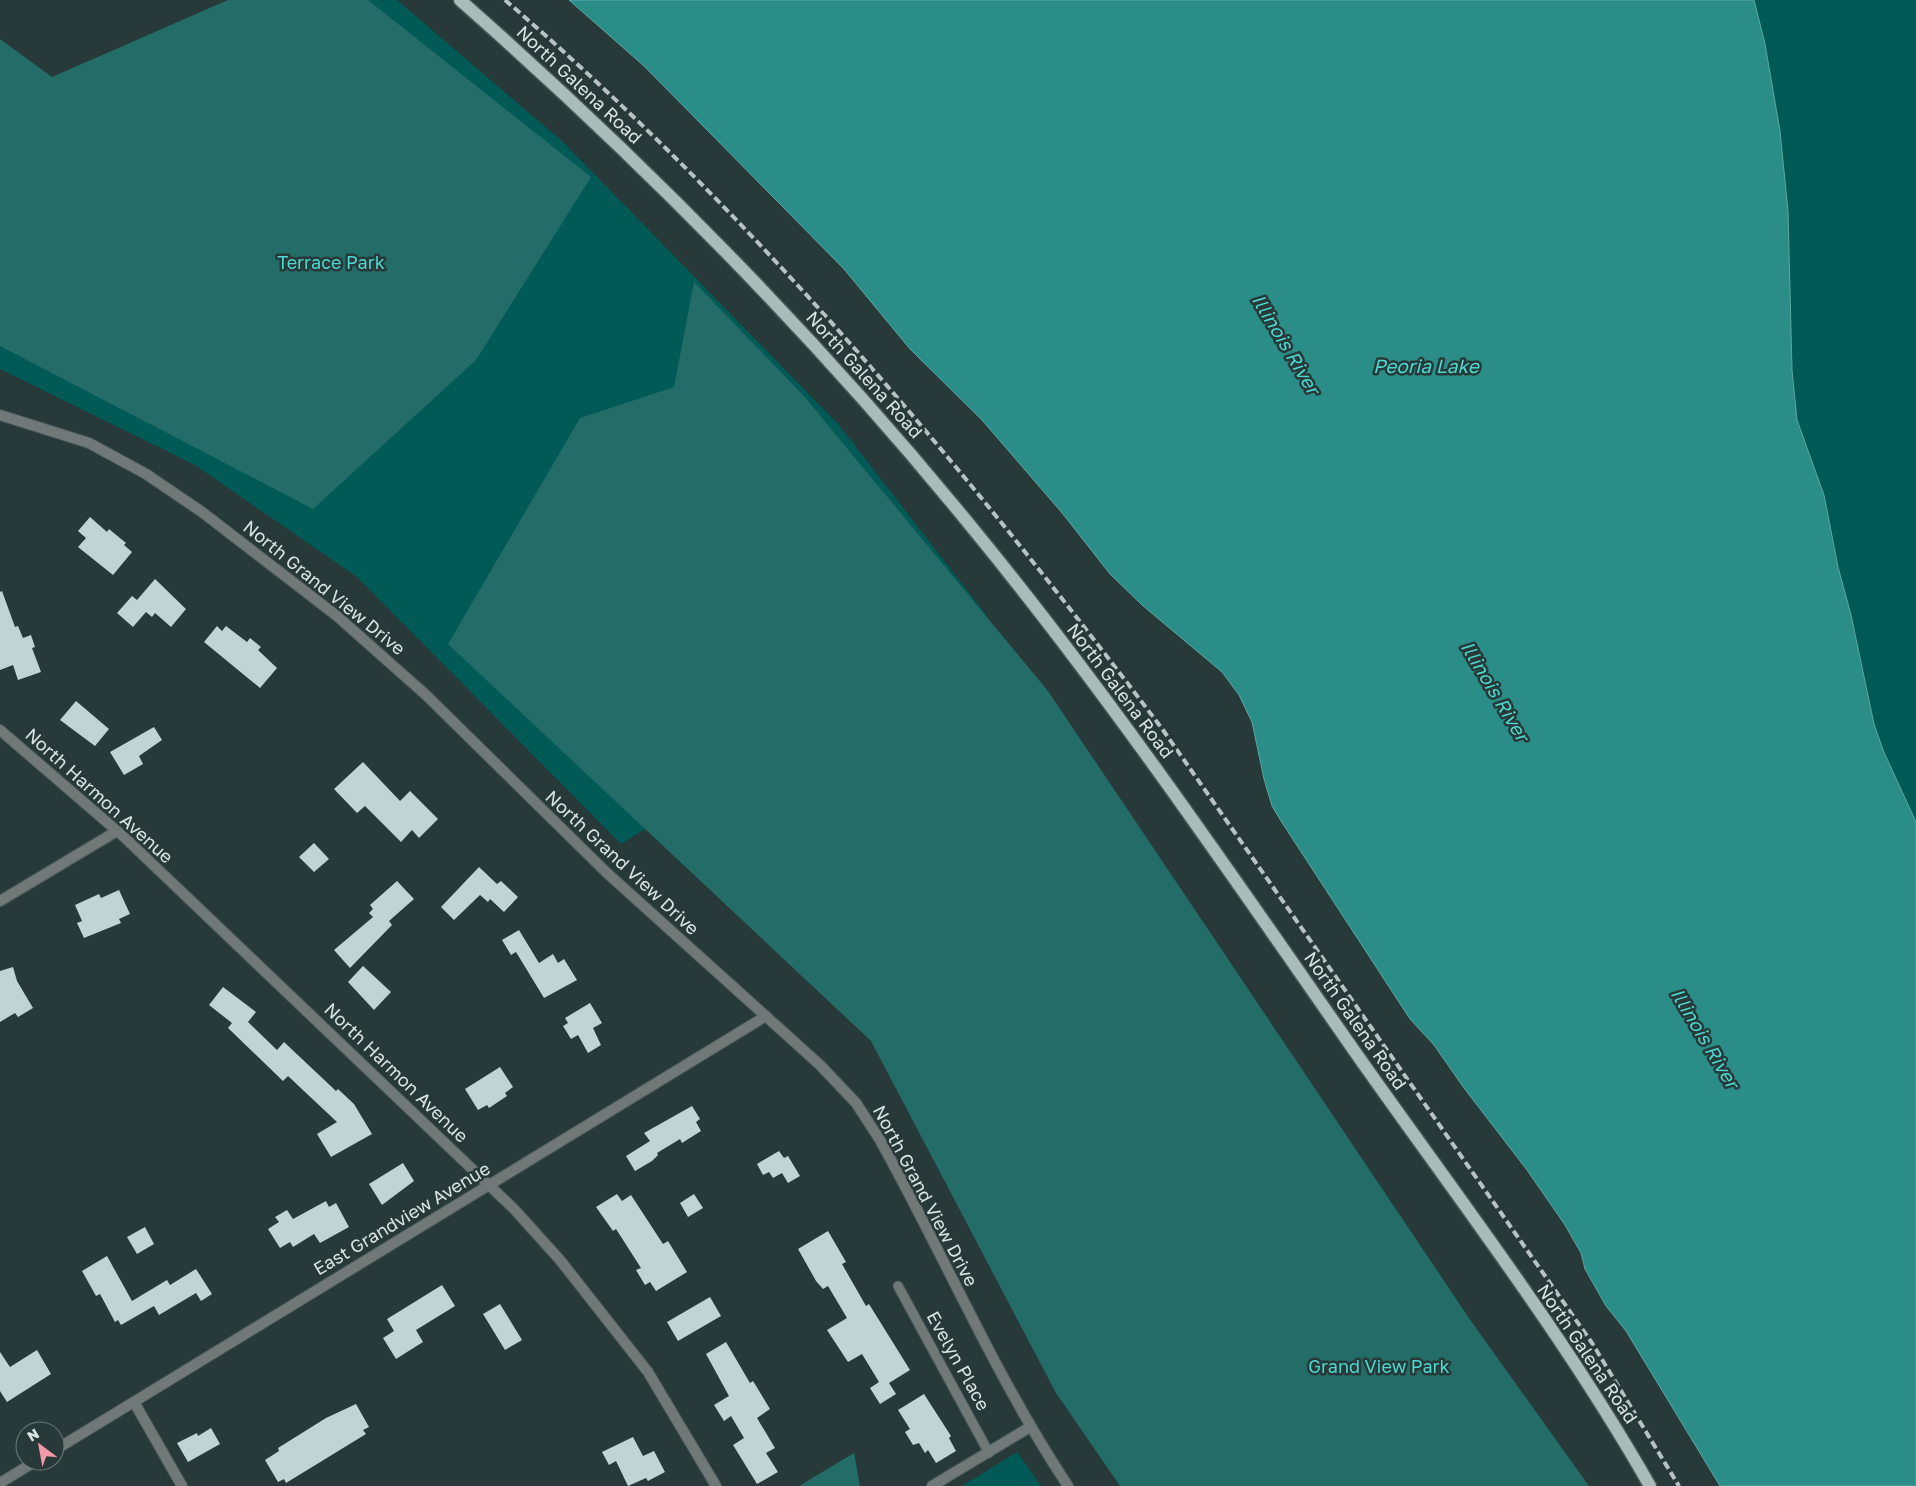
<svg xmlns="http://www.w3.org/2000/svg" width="1916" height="1486" font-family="'Golos Text',sans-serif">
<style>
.green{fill:#025a57}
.forest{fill:#236c68}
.water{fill:#2a8d88;stroke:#5ea7a3}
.building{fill:#c0d5d3}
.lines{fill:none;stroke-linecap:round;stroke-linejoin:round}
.service-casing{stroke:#475857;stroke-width:11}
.minor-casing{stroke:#475857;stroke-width:12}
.tertiary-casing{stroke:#475857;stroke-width:12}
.primary-casing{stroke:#475857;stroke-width:15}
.service{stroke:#707978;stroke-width:9}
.minor{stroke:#707978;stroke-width:10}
.tertiary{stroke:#707978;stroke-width:10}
.primary{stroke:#aabcba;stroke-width:12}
.rail{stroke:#b6c3c2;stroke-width:4;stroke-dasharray:8 4;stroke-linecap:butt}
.labels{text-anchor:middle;stroke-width:5;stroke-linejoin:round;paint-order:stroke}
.street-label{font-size:18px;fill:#d9e4e3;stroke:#273938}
.park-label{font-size:18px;fill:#4cd8d1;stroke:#273938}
.water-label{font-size:19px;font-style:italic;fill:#4cd8d0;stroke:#273938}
</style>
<rect width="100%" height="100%" fill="#273938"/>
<g class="green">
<polygon points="289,0 397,0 563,142 839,425 987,616 621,844 357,577 195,465 0,369 0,187"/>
<polygon points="1754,0 1916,0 1916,822 1882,750 1874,724 1851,615 1797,420 1792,370 1788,211"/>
<polygon points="1017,1452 1041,1486 962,1486"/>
</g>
<g class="forest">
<polygon points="228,0 368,0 591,177 476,360 313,509 0,346 0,39 52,77"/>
<polygon points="694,282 803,395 1048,691 1471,1321 1589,1486 1120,1486 1056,1393 871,1041 448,644 580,418 674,387"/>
<polygon points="854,1453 860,1486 799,1486"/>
</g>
<polygon class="water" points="569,0 1754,0 1765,44 1780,131 1788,211 1792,370 1797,420 1824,495 1838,567 1851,615 1874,724 1883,750 1916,822 1916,1486 1720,1486 1626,1331 1606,1306 1585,1269 1581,1253 1565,1225 1527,1170 1464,1088 1434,1045 1410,1019 1281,821 1272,806 1264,779 1252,722 1239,695 1222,672 1142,605 1110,574 1063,514 982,420 910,349 844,269 644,66"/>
<g class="building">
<polygon points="90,517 107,532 109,529 126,543 124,545 132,552 113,575 78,547 86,538 78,531"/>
<polygon points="155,579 186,609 171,627 155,613 152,617 146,612 133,627 117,613 132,596 137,600"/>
<polygon points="2,591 15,627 18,626 23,638 31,635 35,647 32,648 41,672 18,680 13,665 0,670 0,592"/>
<polygon points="217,626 222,631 226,626 247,642 250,638 261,647 258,650 277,668 260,688 204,642"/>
<polygon points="76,701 109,729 95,746 60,720"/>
<polygon points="154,727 162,740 139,756 143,764 124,775 110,752"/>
<polygon points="363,762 400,801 410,791 438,819 419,838 412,830 401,842 365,806 357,813 334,789"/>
<polygon points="314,843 329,859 314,872 299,857"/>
<polygon points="479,867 497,884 501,881 518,897 504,912 490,899 488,902 480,895 454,920 441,907"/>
<polygon points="397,881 414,899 389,921 392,925 350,968 334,950 373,917 369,913 373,909 370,905"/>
<polygon points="119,890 130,914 119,919 121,923 84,938 77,923 82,921 75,905 99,894 101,898"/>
<polygon points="519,930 539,963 553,954 558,963 564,959 577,980 544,998 516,952 511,955 502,940"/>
<polygon points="363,966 391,992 374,1010 348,982"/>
<polygon points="13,967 17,981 33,1008 18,1017 15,1013 0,1022 0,971"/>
<polygon points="223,987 256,1012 248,1022 277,1050 284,1042 336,1091 338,1089 354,1104 372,1134 331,1157 317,1134 337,1122 288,1076 283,1081 228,1028 232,1023 209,1005"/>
<polygon points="590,1003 602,1023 593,1028 601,1045 588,1053 578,1035 571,1039 563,1026 568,1023 565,1018"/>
<polygon points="500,1067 513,1087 505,1093 507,1096 489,1108 487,1105 478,1110 465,1089"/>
<polygon points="692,1106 700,1119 696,1122 701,1131 682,1143 680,1139 657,1153 658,1155 652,1161 635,1171 626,1156 650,1141 644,1133"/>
<polygon points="779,1151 784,1158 788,1156 800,1176 788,1183 782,1173 773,1178 769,1172 763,1175 757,1164"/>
<polygon points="403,1163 414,1181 382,1205 369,1184"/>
<polygon points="617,1194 622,1201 631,1195 663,1244 668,1241 687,1272 656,1291 650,1282 645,1285 636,1270 641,1268 616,1229 613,1231 596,1207"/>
<polygon points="694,1194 703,1208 688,1217 680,1203"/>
<polygon points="326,1201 329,1207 336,1203 349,1227 320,1243 314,1234 293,1247 290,1242 280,1248 268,1229 279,1222 275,1217 287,1210 293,1219"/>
<polygon points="145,1227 154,1244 137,1254 127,1237"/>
<polygon points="828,1231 846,1262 842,1264 866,1306 869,1304 910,1370 889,1383 896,1394 880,1404 870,1388 879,1382 862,1354 848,1362 827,1330 847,1318 828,1286 823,1289 816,1281 798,1249"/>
<polygon points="107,1256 132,1301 167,1280 170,1285 196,1269 212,1294 201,1301 196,1293 159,1315 154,1306 121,1325 118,1320 115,1322 100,1294 96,1296 82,1271"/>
<polygon points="442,1285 455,1306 416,1330 423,1342 396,1359 383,1338 394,1331 387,1319"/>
<polygon points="710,1297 721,1316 678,1341 667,1322"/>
<polygon points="500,1304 522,1340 505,1350 483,1314"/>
<polygon points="726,1342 750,1383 753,1381 770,1409 757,1418 775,1448 766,1453 778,1472 757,1484 733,1445 744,1438 731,1416 724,1421 714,1405 729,1396 706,1354"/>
<polygon points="37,1350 51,1374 7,1402 0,1391 0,1352 10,1367"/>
<polygon points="924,1394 951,1436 949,1438 956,1451 936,1463 928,1450 925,1453 919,1443 913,1445 905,1432 910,1429 898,1410"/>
<polygon points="356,1404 369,1427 363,1430 366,1434 286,1483 284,1479 278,1482 265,1460 279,1451 278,1448 326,1418"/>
<polygon points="211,1428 220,1444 188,1462 177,1443 197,1433 198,1436"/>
<polygon points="633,1437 643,1456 654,1451 665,1472 648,1481 646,1478 628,1486 616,1461 609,1465 602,1452"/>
</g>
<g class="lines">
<defs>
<polyline id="service" points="898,1286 989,1453"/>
<g id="minor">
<polyline points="0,730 123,836 514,1209 560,1260 648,1372 716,1486"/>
<polyline points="0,901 117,831"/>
<polyline points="134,1402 182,1486"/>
<polyline points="55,1450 766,1016"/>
<polyline points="0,1483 36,1461"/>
<polyline points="932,1486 1030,1427"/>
</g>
<path id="tertiary" d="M0,415L89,443L146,474L202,512L337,616L426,695L607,873L820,1065L856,1103L880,1140C944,1255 995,1376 1068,1486"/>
<path id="primary" d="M460,0C645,163 818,338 974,530C1110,696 1231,874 1353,1049C1454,1193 1563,1333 1650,1486"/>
</defs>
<use href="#service" class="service-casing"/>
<use href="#minor" class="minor-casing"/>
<use href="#tertiary" class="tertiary-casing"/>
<use href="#primary" class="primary-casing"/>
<use href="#service" class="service"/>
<use href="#minor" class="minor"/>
<use href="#tertiary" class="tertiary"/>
<use href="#primary" class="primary"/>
<path class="rail" d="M505,0C754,214 966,469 1163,730L1592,1343L1679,1486"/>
</g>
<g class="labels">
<g class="street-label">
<text transform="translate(579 85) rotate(43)" y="6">North Galena Road</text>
<text transform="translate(864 375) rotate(48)" y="6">North Galena Road</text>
<text transform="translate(324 588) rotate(39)" y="6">North Grand View Drive</text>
<text transform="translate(1120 691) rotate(53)" y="6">North Galena Road</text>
<text transform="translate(99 796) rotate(42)" y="6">North Harmon Avenue</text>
<text transform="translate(622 863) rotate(43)" y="6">North Grand View Drive</text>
<text transform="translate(1355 1021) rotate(55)" y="6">North Galena Road</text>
<text transform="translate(396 1073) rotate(44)" y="6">North Harmon Avenue</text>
<text transform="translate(925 1196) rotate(62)" y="6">North Grand View Drive</text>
<text transform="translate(402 1219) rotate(-31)" y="6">East Grandview Avenue</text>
<text transform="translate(1587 1354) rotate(56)" y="6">North Galena Road</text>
<text transform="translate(958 1361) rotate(61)" y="6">Evelyn Place</text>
</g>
<g class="park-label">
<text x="331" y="269">Terrace Park</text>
<text x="1379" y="1373">Grand View Park</text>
</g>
<g class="water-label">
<text transform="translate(1286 344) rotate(59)" y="7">Illinois River</text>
<text x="1426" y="373">Peoria Lake</text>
<text transform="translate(1495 691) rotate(59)" y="7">Illinois River</text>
<text transform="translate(1705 1038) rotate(59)" y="7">Illinois River</text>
</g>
</g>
<g transform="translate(40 1446) rotate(328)"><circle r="24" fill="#273938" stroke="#6e7d7c"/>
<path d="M0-4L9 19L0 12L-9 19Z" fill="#f39aa8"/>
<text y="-8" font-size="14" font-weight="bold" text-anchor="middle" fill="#d9e4e3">N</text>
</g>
</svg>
